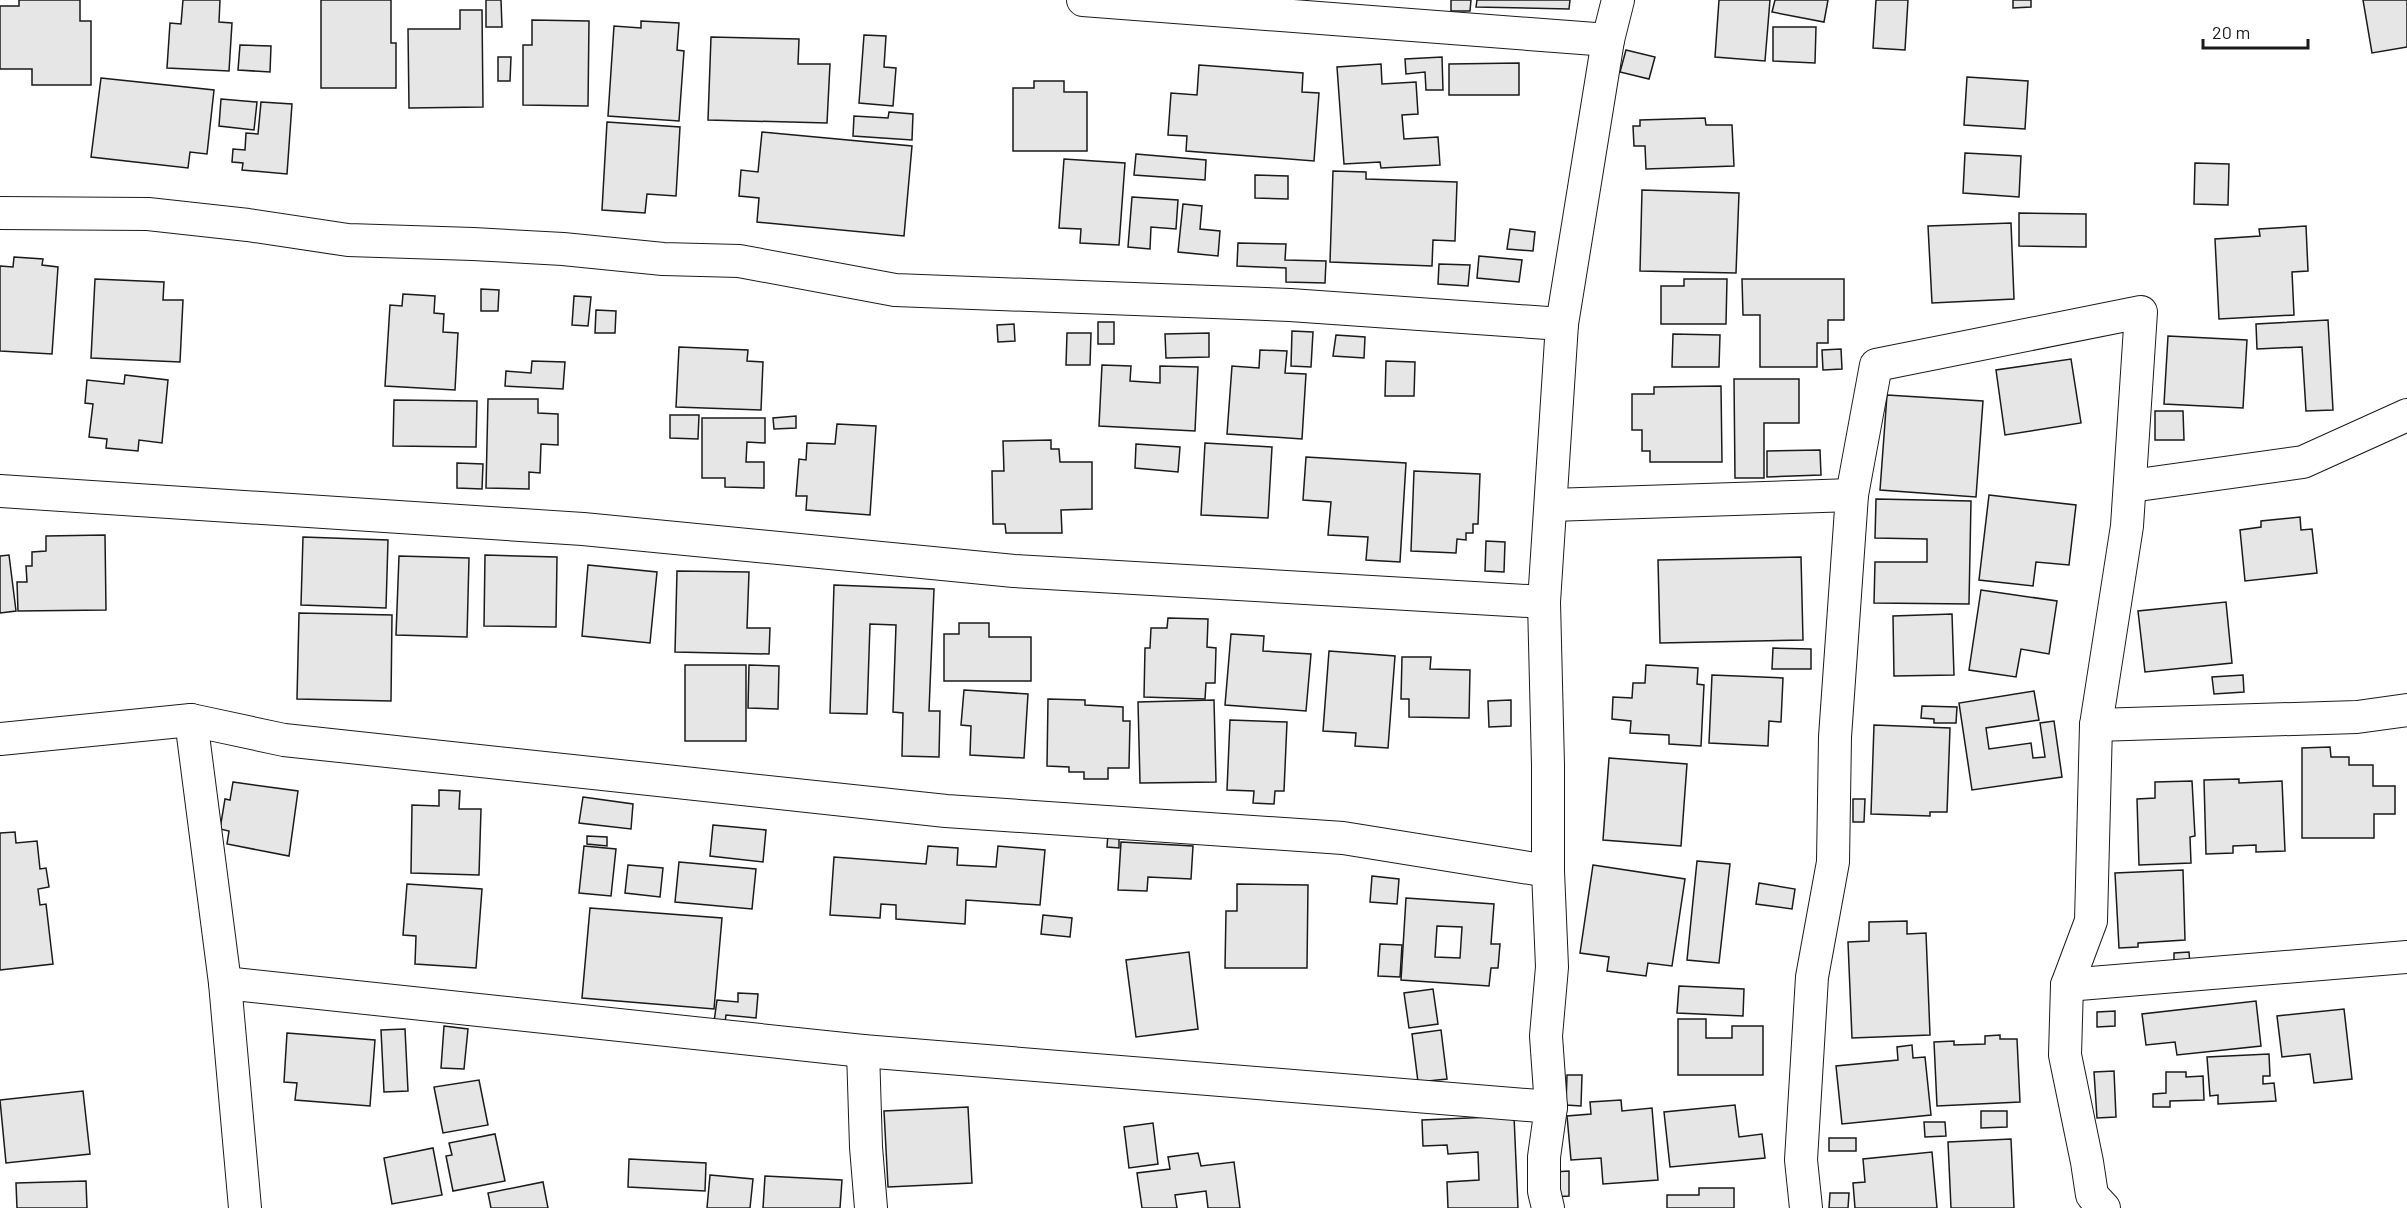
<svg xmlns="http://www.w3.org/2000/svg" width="2407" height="1208" font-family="Barlow,sans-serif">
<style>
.building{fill:#e6e6e6;stroke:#1a1a1a;stroke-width:1.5;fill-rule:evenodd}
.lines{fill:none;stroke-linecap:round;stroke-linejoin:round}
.minor-casing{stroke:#1a1a1a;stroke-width:34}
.minor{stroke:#fff;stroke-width:32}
</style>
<rect width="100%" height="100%" fill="#fff"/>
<g class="building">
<polygon points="19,0 80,0 80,21 91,21 91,85 32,85 32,69 0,69 0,6 19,6"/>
<polygon points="183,0 220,0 219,22 232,23 229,71 167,68 170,23 181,24"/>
<polygon points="321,0 391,0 391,43 396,43 396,88 321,88"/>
<polygon points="486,0 501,0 502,27 486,27"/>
<polygon points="1451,0 1471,0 1470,11 1451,11"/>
<polygon points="1477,0 1570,0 1569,9 1476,7"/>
<polygon points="1719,0 1770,0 1765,61 1715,57"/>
<polygon points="1775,0 1828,0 1824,22 1772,12"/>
<polygon points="1876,0 1908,0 1905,50 1873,48"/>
<polygon points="2013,0 2031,0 2031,7 2013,8"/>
<polygon points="2363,0 2407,0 2407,47 2372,53"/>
<polygon points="460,10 482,10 483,107 409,108 408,29 460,29"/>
<polygon points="532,20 589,21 588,106 523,105 523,45 532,45"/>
<polygon points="641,21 679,23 677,50 684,51 679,121 608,116 614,26 641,28"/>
<polygon points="1773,27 1816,27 1815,63 1773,61"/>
<polygon points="864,35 886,36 884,67 896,68 893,106 859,103"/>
<polygon points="711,37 799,39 798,64 830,64 827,123 708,120"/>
<polygon points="240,45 271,46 270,72 238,70"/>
<polygon points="1626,50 1655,57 1649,79 1620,72"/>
<polygon points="498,57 511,57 510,81 498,81"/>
<polygon points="1442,57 1443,90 1426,90 1425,72 1406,74 1405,59"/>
<polygon points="1519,63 1519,95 1449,95 1449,64"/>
<polygon points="1381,64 1382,84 1416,82 1418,114 1402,115 1404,139 1438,137 1440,165 1381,168 1380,162 1344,164 1337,67"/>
<polygon points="1199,65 1303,73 1302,92 1319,93 1314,161 1186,151 1187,136 1168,135 1171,93 1197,95"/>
<polygon points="1967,77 2028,81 2025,129 1964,125"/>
<polygon points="101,78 214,90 207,154 190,152 188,168 91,157"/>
<polygon points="1034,81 1064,81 1064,92 1087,92 1087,151 1013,151 1013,88 1034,88"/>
<polygon points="221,99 257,102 254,130 219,126"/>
<polygon points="261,102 292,104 287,174 242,170 243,163 232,162 233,149 245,150 246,133 258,134"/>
<polygon points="889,112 913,114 912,140 853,136 854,116 888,118"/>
<polygon points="1705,118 1706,125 1732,125 1734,166 1646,169 1645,146 1634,146 1633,126 1640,126 1640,120"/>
<polygon points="607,122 680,127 676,196 647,194 645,213 602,210"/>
<polygon points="762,132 912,146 904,236 757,222 759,198 739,196 741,170 758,172"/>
<polygon points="1965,153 2021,156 2019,197 1963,193"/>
<polygon points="1136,154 1206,160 1205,180 1134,175"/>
<polygon points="1064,159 1125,163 1119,245 1080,243 1081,229 1059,228"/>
<polygon points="2195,163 2229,164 2228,205 2194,204"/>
<polygon points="1333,171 1366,172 1366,179 1457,182 1455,241 1433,240 1432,266 1330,262"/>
<polygon points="1255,175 1288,176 1288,199 1255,198"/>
<polygon points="1642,190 1739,193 1736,273 1640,271"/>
<polygon points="1132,197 1178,200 1176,229 1151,227 1150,249 1128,247"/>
<polygon points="1183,204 1202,206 1200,229 1220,231 1218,256 1178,252"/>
<polygon points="2019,213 2086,214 2086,247 2019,246"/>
<polygon points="2011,223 2014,299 1932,303 1928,226"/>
<polygon points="2306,226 2308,271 2292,272 2294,315 2219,319 2215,239 2260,236 2259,229"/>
<polygon points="1510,229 1535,232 1533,251 1507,249"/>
<polygon points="1238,243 1286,244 1285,260 1326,261 1325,283 1286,282 1286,268 1237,266"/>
<polygon points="1479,256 1522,260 1519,282 1477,278"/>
<polygon points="14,257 43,259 42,265 58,267 52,354 0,351 0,266 13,267"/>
<polygon points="1439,264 1470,265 1468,286 1438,284"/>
<polygon points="95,279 164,282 163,300 183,300 180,362 91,358"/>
<polygon points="1684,279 1727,279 1726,324 1661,324 1661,286 1684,286"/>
<polygon points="1742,279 1844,279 1844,320 1828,320 1828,343 1817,343 1817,367 1760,367 1760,315 1743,315"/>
<polygon points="481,289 499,290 498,311 481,311"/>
<polygon points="403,294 435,296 434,313 444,314 443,332 458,333 455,390 385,386 390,305 402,306"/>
<polygon points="574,296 591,297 588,326 572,325"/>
<polygon points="596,310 616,311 615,333 595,333"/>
<polygon points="2328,320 2333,410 2306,411 2302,347 2257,349 2256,324"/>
<rect x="1098" y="322" width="16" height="22"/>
<polygon points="1014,324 1015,341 998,342 997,325"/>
<polygon points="1292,331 1313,332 1311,367 1291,366"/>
<polygon points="1067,333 1091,333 1090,365 1066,365"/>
<polygon points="1209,333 1209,357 1166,358 1165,334"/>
<polygon points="1673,334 1720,335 1719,367 1672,367"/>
<polygon points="1336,335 1365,337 1364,358 1333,356"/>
<polygon points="2168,336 2247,340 2243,408 2164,404"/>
<polygon points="679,347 748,350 747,361 763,362 761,410 676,407"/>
<polygon points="1841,349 1842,369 1823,370 1822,350"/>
<polygon points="1260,350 1287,351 1285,373 1306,374 1302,439 1227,434 1232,366 1259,368"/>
<polygon points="2071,359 2081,423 2005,435 1996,370"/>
<polygon points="532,361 565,362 563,389 505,386 506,371 531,373"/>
<polygon points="1386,361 1415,362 1414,396 1385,396"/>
<polygon points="1102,365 1131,366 1130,381 1160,383 1160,366 1198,367 1195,431 1099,426"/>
<polygon points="125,375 168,380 162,443 139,440 138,451 106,448 107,439 89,437 93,404 85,403 87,380 124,384"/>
<polygon points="1734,379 1799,379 1799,423 1764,423 1764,478 1735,478"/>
<polygon points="1721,386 1722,462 1650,462 1650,451 1642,451 1642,430 1632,430 1632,394 1654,394 1654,387"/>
<polygon points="1887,395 1983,401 1976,497 1880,490"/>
<polygon points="488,399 538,399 538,413 558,414 558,445 541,444 540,473 529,472 529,489 486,488"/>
<polygon points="394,400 477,401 476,447 393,446"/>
<polygon points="2155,411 2183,411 2184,440 2155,440"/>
<polygon points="670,415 699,415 698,439 670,438"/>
<polygon points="796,416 796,428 774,429 773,418"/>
<polygon points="702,418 765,418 765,443 747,442 746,462 764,462 764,488 725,487 725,478 702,478"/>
<polygon points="837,424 876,426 870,515 806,510 807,496 796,496 799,459 806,460 807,443 835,444"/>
<polygon points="1051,440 1051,449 1059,449 1060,462 1092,462 1092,509 1061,510 1062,533 1006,533 1005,524 993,524 992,471 1004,471 1003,441"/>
<polygon points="1205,443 1272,447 1268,518 1201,515"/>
<polygon points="1136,444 1180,447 1178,472 1135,468"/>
<polygon points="1820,450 1821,475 1767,477 1767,451"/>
<polygon points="1306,457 1406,463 1400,562 1366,560 1368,537 1328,535 1331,502 1303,500"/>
<polygon points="457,463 483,464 482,489 457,488"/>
<polygon points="1414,471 1480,474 1478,524 1473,524 1473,533 1466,533 1466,540 1457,539 1456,553 1411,551"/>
<polygon points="1989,495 2076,505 2069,565 2036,562 2033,586 1979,580"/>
<polygon points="1876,499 1971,501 1969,604 1874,603 1875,562 1927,562 1927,539 1875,538"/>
<polygon points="2300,517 2301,530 2312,529 2317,573 2245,581 2240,530 2261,527 2261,521"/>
<polygon points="105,535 106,610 18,611 17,582 27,582 26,566 32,566 32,552 46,551 46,536"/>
<polygon points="303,537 388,540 386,608 301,605"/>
<polygon points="1486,541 1505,542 1504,572 1485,571"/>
<polygon points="9,555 16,611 0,613 0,556"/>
<polygon points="485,555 557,557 556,627 484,626"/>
<polygon points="399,556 469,558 467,637 396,635"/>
<polygon points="1801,557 1803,640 1660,643 1658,560"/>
<polygon points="588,565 657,572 650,643 582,636"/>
<polygon points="677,571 749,572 747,628 770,628 769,654 675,652"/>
<polygon points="834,585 934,589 929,711 940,711 939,757 902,756 903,713 893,712 896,625 870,624 867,714 830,713"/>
<polygon points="1981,590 2057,601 2049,654 2021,649 2016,677 1969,670"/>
<polygon points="2226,602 2232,663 2145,672 2138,611"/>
<polygon points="299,613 392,615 391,701 297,699"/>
<polygon points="1952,614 1954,675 1894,676 1893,616"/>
<polygon points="1168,618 1208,619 1207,647 1216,648 1215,683 1206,683 1205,699 1144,697 1145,648 1150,648 1151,628 1167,628"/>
<polygon points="959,623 989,623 989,637 1031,637 1031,681 944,681 944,634 959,634"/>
<polygon points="1231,634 1264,636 1263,651 1311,654 1306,711 1225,705"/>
<polygon points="1773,648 1811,649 1811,669 1772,669"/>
<polygon points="1329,651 1395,656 1388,748 1355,746 1356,733 1323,731"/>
<polygon points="1402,657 1431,657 1430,669 1470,670 1469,718 1409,717 1409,699 1401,699"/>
<rect x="685" y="665" width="61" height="76"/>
<polygon points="749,665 779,666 778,709 748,708"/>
<polygon points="1646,665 1698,668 1697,684 1704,685 1701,746 1669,744 1669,735 1630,733 1631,721 1612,719 1613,697 1632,698 1633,683 1645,683"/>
<polygon points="1712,675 1783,678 1781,722 1769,721 1768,746 1709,743"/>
<polygon points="2243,675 2244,692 2214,694 2212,677"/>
<polygon points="964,690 1028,694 1024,758 970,755 971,726 961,725"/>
<polygon points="2034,691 2039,720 1986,728 1989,749 2031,743 2033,758 2045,757 2040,723 2054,721 2062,777 1972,790 1959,703"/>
<polygon points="1048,699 1085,700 1085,705 1123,707 1123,721 1130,721 1129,768 1108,768 1108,779 1084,779 1084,772 1069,772 1069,767 1047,766"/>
<polygon points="1214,700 1216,782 1140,783 1138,702"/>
<polygon points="1511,700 1511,726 1489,727 1488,701"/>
<polygon points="1922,706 1957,707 1956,723 1934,723 1934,719 1921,718"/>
<polygon points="1230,720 1287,722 1284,791 1275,791 1274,804 1253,803 1254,791 1227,790"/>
<polygon points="1874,725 1950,728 1947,812 1930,812 1930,816 1871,814"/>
<polygon points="2330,747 2331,757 2349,757 2349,765 2373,765 2373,786 2395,786 2395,814 2374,814 2374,838 2302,838 2302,748"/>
<polygon points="1609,758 1687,764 1681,846 1603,840"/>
<polygon points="2239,779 2239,783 2282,781 2285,851 2256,852 2256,845 2233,846 2233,853 2206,854 2204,780"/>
<polygon points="2192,781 2195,836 2190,837 2191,863 2139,865 2137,799 2155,798 2155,782"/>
<polygon points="233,782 298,791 289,856 227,844 229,831 220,829 225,799 230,800"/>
<polygon points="439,790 460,791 459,809 481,809 479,875 411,873 412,805 439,806"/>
<polygon points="583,797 633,804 631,829 579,823"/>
<polygon points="1853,799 1865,799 1864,822 1853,822"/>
<polygon points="713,825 766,830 763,862 710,856"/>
<polygon points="15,832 16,843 37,841 40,869 46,868 49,887 38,889 40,905 46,904 53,964 0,970 0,833"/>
<polygon points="1108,834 1119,834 1119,848 1107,847"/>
<polygon points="587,836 607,837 607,846 587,844"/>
<polygon points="1121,842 1193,846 1191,879 1148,877 1147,891 1118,890"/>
<polygon points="584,846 616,849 611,896 579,893"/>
<polygon points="928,846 958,848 957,865 996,867 998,846 1045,850 1040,905 966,900 965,924 896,919 896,905 881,904 880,918 830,915 834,857 926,864"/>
<polygon points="1697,861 1730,864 1719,963 1687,960"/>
<polygon points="679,862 756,869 752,909 675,902"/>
<polygon points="628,865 663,868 660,897 625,893"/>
<polygon points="1593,865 1685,879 1672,966 1648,963 1646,976 1607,971 1609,957 1580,953"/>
<polygon points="2183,870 2185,940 2138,943 2138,947 2119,948 2115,873"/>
<polygon points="1372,876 1399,879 1397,904 1370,902"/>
<polygon points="1759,883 1795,889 1792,909 1756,904"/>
<polygon points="407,884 482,889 476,968 415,964 416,936 403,935"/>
<polygon points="1237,884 1308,885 1307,968 1225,968 1226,911 1237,911"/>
<path d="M1406,898L1494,904L1491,944H1500L1498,968H1491L1489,986L1401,980ZM1437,926L1462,927L1460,958L1435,957Z"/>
<polygon points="590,908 722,918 714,1009 582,998"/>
<polygon points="1043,915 1072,918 1070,937 1041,934"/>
<polygon points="1907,921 1907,934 1926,933 1930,1035 1852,1038 1848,942 1869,941 1869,922"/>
<polygon points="1380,944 1402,945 1400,977 1378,976"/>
<polygon points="1189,952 1198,1029 1136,1037 1126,960"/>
<polygon points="2189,952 2190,964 2174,964 2174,953"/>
<polygon points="1679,986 1744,989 1743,1016 1677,1013"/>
<polygon points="1433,989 1438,1024 1409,1028 1404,993"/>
<polygon points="738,993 758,994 756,1018 726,1015 725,1023 714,1022 717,1000 738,1002"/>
<polygon points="2256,1001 2261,1046 2177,1055 2175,1042 2146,1045 2142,1014"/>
<polygon points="2344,1009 2352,1079 2314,1083 2310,1054 2282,1057 2277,1016"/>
<polygon points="2115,1011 2115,1026 2097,1027 2097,1012"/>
<polygon points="1678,1019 1706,1019 1706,1038 1732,1038 1732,1026 1763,1026 1763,1075 1678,1075"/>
<polygon points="444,1026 468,1029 464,1069 441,1068"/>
<polygon points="405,1029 408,1091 384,1092 381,1030"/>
<polygon points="1441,1030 1447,1079 1418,1082 1412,1034"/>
<polygon points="287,1033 375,1040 370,1106 295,1100 297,1083 284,1082"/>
<polygon points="2000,1035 2000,1039 2017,1039 2020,1102 1937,1106 1934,1042 1954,1041 1954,1045 1985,1044 1985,1036"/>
<polygon points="1912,1045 1913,1058 1925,1057 1931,1115 1842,1124 1836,1066 1898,1060 1897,1047"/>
<polygon points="2269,1054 2270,1076 2263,1076 2263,1084 2274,1083 2276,1101 2218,1104 2218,1095 2210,1096 2207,1057"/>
<polygon points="2114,1071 2116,1117 2097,1118 2094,1072"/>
<polygon points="2166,1072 2186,1072 2186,1077 2203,1076 2204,1100 2170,1101 2170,1107 2153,1107 2153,1094 2166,1093"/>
<polygon points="1567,1075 1582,1075 1581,1106 1566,1105"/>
<polygon points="479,1080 488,1125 443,1133 434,1087"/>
<polygon points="83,1091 90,1154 6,1163 0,1100"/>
<polygon points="1621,1100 1622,1111 1652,1108 1658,1180 1603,1184 1601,1158 1571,1160 1567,1116 1591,1114 1590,1102"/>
<polygon points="1735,1105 1739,1137 1762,1134 1765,1158 1670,1167 1664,1112"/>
<polygon points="968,1107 972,1183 888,1187 884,1111"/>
<polygon points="1981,1111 2007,1111 2007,1127 1981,1128"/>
<polygon points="1514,1116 1518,1208 1448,1208 1447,1182 1479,1180 1478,1152 1448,1154 1447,1145 1423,1146 1422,1120"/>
<polygon points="1924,1122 1945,1122 1946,1136 1925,1137"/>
<polygon points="1153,1123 1158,1164 1129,1168 1124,1127"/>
<polygon points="495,1134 505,1181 453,1191 446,1156 452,1155 449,1143"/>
<rect x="1829" y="1138" width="27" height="13"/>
<polygon points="2011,1139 2014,1208 1951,1208 1948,1142"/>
<polygon points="433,1148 442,1195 392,1204 384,1158"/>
<polygon points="1932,1152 1937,1208 1855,1208 1853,1183 1865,1182 1863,1159"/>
<polygon points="1198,1153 1201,1166 1234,1162 1240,1208 1208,1208 1206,1191 1175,1195 1177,1208 1142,1208 1137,1173 1170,1169 1168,1157"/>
<polygon points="629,1159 706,1163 705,1191 628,1187"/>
<polygon points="1569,1171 1569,1196 1554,1197 1553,1172"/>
<polygon points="710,1175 753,1179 750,1208 707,1208"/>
<polygon points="765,1176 842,1180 840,1208 763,1208"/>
<polygon points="86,1181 87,1208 17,1208 16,1183"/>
<polygon points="543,1182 548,1208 491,1208 488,1193"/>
<polygon points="1699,1188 1734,1188 1734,1208 1667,1208 1667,1195 1699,1195"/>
<polygon points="1830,1193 1849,1193 1848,1208 1829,1208"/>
</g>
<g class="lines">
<defs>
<g id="minor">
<polyline points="1083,0 1608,40"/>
<polyline points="0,213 148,214 248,225 348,240 473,244 563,249 663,259 739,261 895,290 1290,305 1562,324"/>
<polyline points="2131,486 2303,462 2407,415"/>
<polyline points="0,491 583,529 1014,571 1544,602"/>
<polyline points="1551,505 1852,495"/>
<polyline points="191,720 225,983 245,1208"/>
<polyline points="2096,725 2357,717 2407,710"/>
<polyline points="0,739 191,720 284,740 946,811 1343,838 1548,871"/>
<polyline points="225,983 863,1051 1551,1107"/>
<polyline points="2067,985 2407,957"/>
<polyline points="863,1051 866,1147 871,1208"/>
<polyline points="1548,1208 1544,1191 1544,1157 1551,1107 1546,1036 1552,967 1548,871 1548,765 1544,602 1562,324 1608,40 1618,0"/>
<polyline points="1806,1208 1801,1160 1812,977 1833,862 1835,737 1852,495 1876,365 2141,312 2127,526 2096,725 2091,921 2067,985 2065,1055 2087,1162 2092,1195 2104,1208"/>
</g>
</defs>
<use href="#minor" class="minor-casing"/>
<use href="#minor" class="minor"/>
</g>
<path d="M2203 39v9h105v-9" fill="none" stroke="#1a1a1a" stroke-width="3"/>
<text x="2212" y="39" font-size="18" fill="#1a1a1a" stroke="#ffffff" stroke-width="4.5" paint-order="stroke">20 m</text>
</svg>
